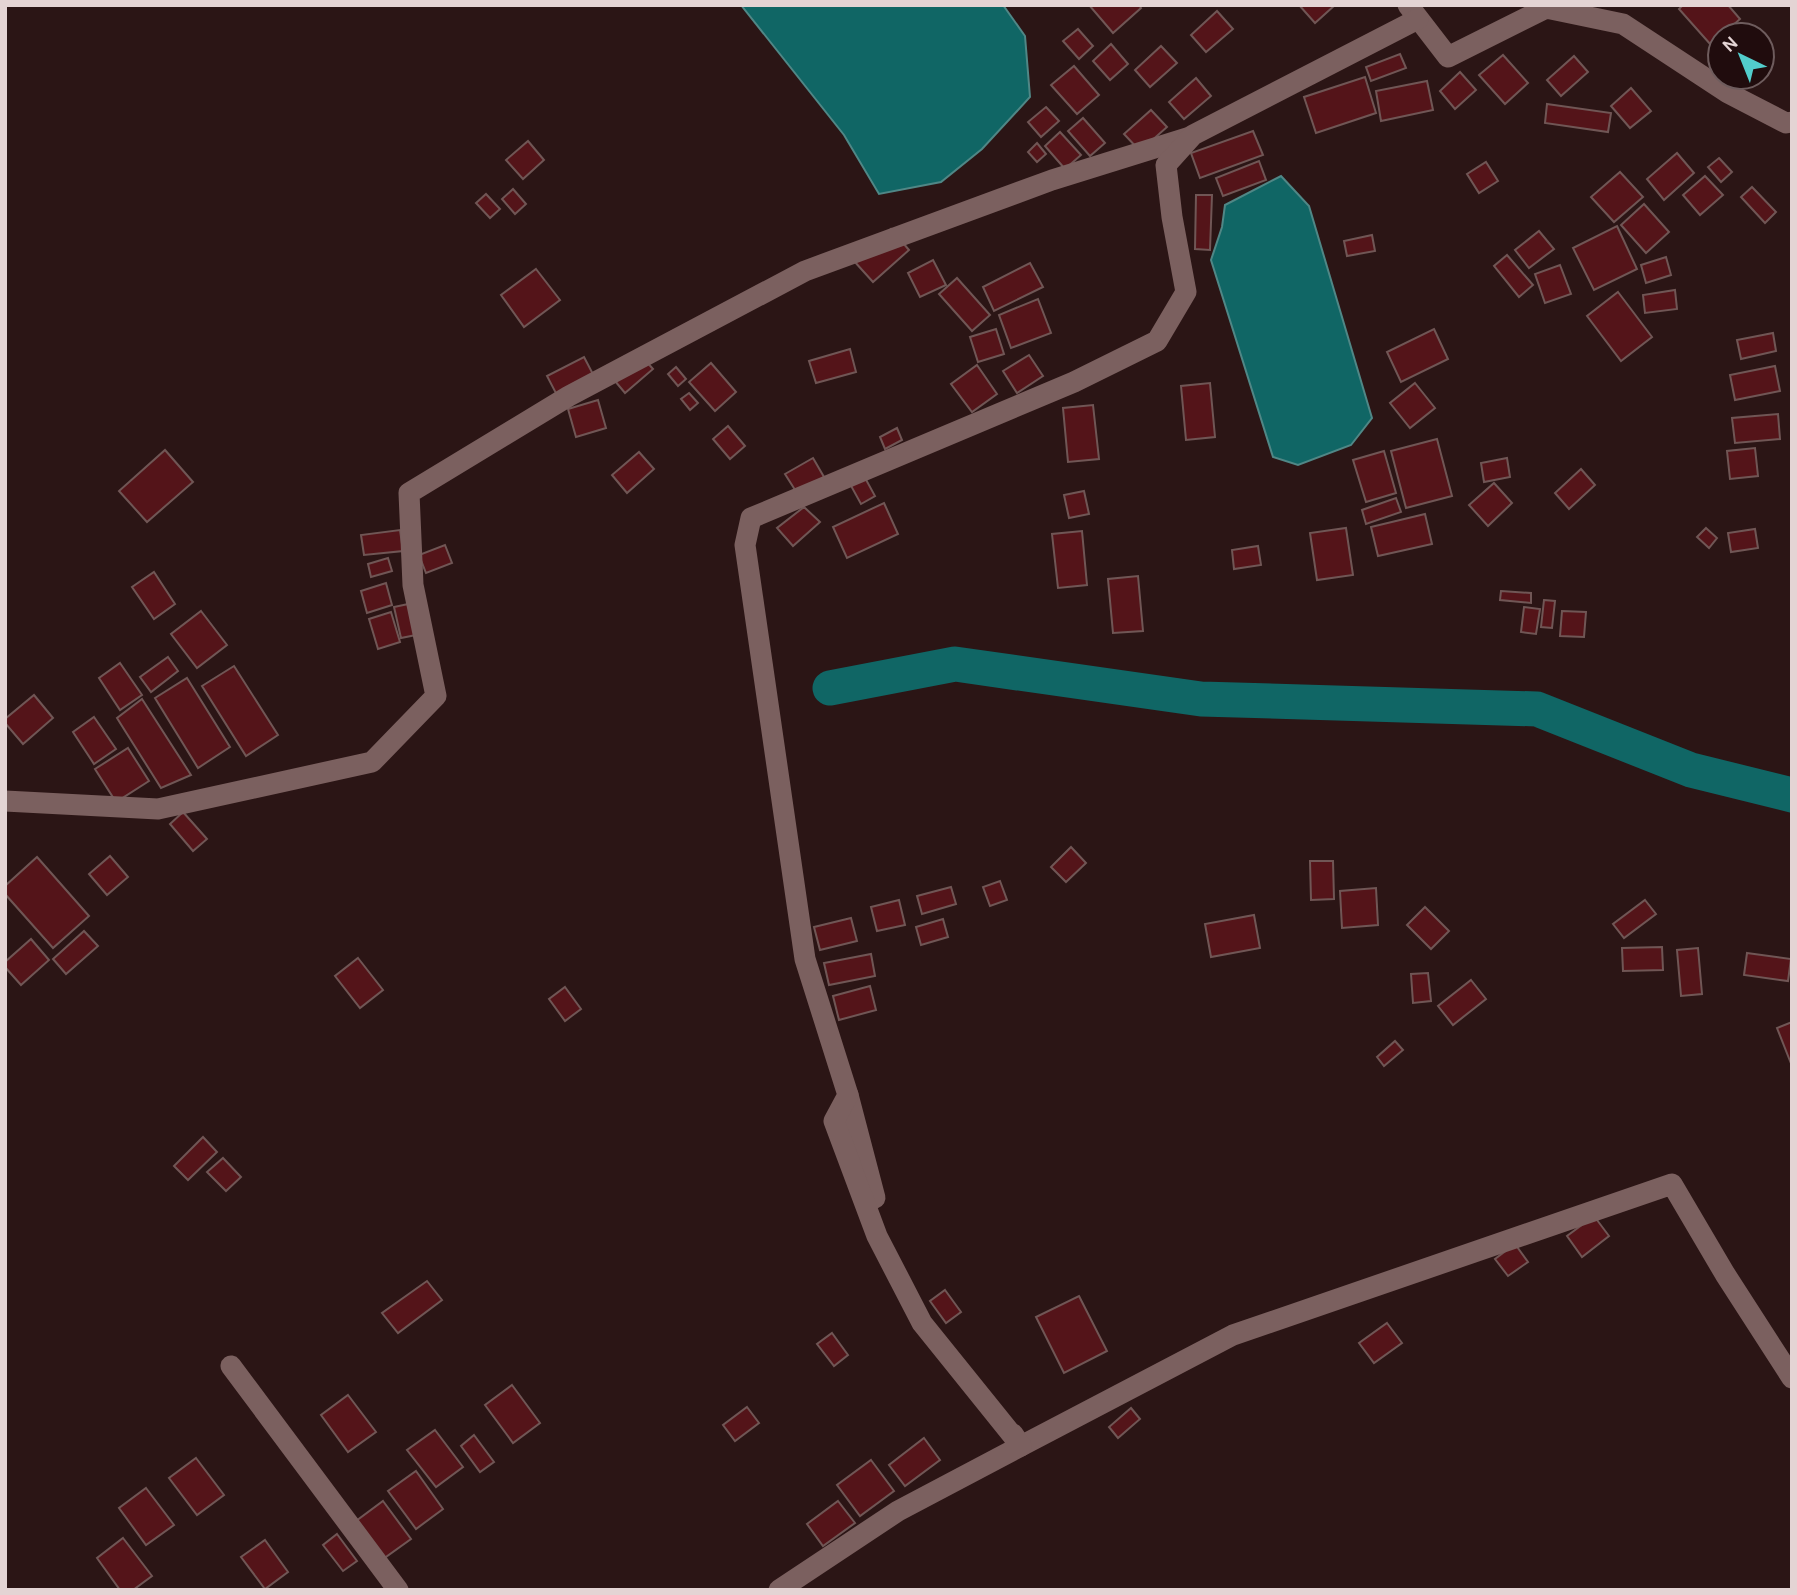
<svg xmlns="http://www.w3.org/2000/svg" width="1797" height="1595" font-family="Karla,sans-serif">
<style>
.water{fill:#106665;stroke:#508786;stroke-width:2}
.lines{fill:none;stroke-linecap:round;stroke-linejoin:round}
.canal{stroke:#106665;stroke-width:35}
.building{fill:#541419;stroke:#705655;stroke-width:2}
.minor{stroke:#7b605f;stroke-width:21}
</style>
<rect width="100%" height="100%" fill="#2b1515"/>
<g class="water">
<polygon points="741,5 1003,5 1025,36 1030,97 982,149 941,182 879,194 844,135"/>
<polygon points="1281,176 1309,206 1372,418 1351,445 1298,465 1273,457 1211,260 1222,227 1225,205"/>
</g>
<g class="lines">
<polyline class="canal" points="830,688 955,664 1201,699 1537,709 1691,770 1792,795"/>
</g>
<g class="building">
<polygon points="1089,5 1139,5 1141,8 1113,33"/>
<polygon points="1299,5 1335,5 1315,23"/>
<polygon points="1683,5 1728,5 1740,19 1711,45 1679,9"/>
<polygon points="1217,11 1233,29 1206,52 1191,35"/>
<polygon points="1078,29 1093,46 1079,59 1063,41"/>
<polygon points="1111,44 1128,64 1110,80 1093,61"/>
<polygon points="1161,46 1177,63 1150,87 1135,70"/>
<polygon points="1400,54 1406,68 1371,81 1366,67"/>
<polygon points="1503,55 1528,83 1505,104 1479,75"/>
<polygon points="1574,56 1588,72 1561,96 1547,80"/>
<polygon points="1074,66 1099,95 1077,114 1051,85"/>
<polygon points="1460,72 1476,90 1455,109 1440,91"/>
<polygon points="1365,77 1376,113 1316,133 1304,97"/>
<polygon points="1196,78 1211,96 1184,119 1169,102"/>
<polygon points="1427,81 1433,110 1381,121 1376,91"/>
<polygon points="1631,88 1651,111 1630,128 1611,106"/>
<polygon points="1547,104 1611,113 1608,132 1545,123"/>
<polygon points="1046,107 1059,121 1041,137 1028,122"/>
<polygon points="1151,110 1167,127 1140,151 1124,134"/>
<polygon points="1083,118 1105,143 1090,156 1068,131"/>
<polygon points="1253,131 1263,155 1200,178 1191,153"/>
<polygon points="1060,132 1081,155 1065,169 1045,146"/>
<polygon points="528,141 544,160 523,179 506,160"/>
<polygon points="1037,143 1046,154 1037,162 1028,152"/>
<polygon points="1677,153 1694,173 1664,200 1647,179"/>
<polygon points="1719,158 1732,172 1721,182 1708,167"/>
<polygon points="1259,161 1266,180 1223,196 1216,178"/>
<polygon points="1486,162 1498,181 1479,193 1467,174"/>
<polygon points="1620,172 1643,197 1614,222 1591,197"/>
<polygon points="1705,176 1723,195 1700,215 1683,195"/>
<polygon points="1752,187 1776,212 1765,223 1741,197"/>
<polygon points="513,189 526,204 515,214 502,199"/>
<polygon points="486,194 500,209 490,218 476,203"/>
<polygon points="1196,195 1212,195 1210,250 1195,249"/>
<polygon points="1644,204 1669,232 1646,253 1621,225"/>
<polygon points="1617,226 1637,269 1594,290 1573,248"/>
<polygon points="891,229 909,250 873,282 854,261"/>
<polygon points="1539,231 1554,249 1529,268 1515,250"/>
<polygon points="1372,235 1375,251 1347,256 1344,241"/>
<polygon points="1507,255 1533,285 1519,297 1494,266"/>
<polygon points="1666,257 1671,275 1646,283 1641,265"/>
<polygon points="933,260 946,285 920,297 908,273"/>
<polygon points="1030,263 1043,287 994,311 983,287"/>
<polygon points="1560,265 1571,294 1545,303 1535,274"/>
<polygon points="536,269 560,300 524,327 501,295"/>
<polygon points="957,278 990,315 972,331 939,294"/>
<polygon points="1675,290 1677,309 1645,313 1643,295"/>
<polygon points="1618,292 1652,337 1621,361 1587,316"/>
<polygon points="1038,299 1051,333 1011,348 999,315"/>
<polygon points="996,329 1004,354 978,362 970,337"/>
<polygon points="1434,329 1448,359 1401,382 1387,352"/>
<polygon points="1773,333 1776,351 1741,359 1737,340"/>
<polygon points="850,349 856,372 816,383 809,361"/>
<polygon points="637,351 653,369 625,393 610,375"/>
<polygon points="1029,355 1043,376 1017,393 1003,371"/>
<polygon points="584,357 596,380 559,399 547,376"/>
<polygon points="711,363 736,392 715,411 689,382"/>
<polygon points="977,365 997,394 972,412 951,384"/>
<polygon points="1775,366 1780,391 1735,400 1730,375"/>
<polygon points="676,367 686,379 678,386 668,374"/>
<polygon points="1210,383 1215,437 1186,440 1181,386"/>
<polygon points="1415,383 1435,408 1410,428 1390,403"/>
<polygon points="689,393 698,403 690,410 681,399"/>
<polygon points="598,400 606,428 576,437 568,409"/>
<polygon points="1093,405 1099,459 1068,462 1063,408"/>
<polygon points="1778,414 1780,439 1735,443 1732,418"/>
<polygon points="728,426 745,446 730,459 713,439"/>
<polygon points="897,428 902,440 885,449 880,437"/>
<polygon points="1437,439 1452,496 1406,508 1391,451"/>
<polygon points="1755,448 1758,476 1730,479 1727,451"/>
<polygon points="165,450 193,482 147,522 119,491"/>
<polygon points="1384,451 1396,493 1366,502 1353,460"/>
<polygon points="639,452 654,469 627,493 612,475"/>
<polygon points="813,458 824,477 797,493 785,474"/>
<polygon points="1507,458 1510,477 1484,482 1481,463"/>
<polygon points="1581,469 1595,485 1569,509 1555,493"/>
<polygon points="864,476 875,496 861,504 850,484"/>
<polygon points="1494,483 1512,503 1488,526 1469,505"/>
<polygon points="1084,491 1089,514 1069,518 1064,495"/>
<polygon points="1396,498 1401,512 1366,524 1362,510"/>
<polygon points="884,503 898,534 847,558 833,527"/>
<polygon points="804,507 820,522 793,546 777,528"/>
<polygon points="1425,514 1432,544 1378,556 1371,527"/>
<polygon points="1346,528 1353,575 1317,580 1310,533"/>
<polygon points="1706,528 1717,538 1709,548 1697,537"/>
<polygon points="1755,529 1758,548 1731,552 1728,533"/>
<polygon points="400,530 403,551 364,555 361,535"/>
<polygon points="1082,531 1087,585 1058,588 1052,534"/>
<polygon points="445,545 452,563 426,573 419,555"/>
<polygon points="1258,546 1261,565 1234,569 1232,550"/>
<polygon points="388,558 392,571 371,577 368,564"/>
<polygon points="154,572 175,604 154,619 132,587"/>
<polygon points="1138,576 1143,631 1113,633 1108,579"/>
<polygon points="386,583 392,605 367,613 361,591"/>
<polygon points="1501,591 1531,593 1531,603 1500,600"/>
<polygon points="1544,600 1555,601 1552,628 1541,627"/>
<polygon points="413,603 421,634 401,638 394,607"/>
<polygon points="1524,607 1540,609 1536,634 1521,632"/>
<polygon points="201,611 227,645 197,668 171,634"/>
<polygon points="1562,611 1586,612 1584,637 1560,636"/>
<polygon points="391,612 400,642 378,649 369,619"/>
<polygon points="168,657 178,671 151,692 140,677"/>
<polygon points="120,663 142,695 120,710 99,678"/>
<polygon points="234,666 278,735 246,756 202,686"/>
<polygon points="187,678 230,747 198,768 155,698"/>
<polygon points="34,695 53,718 23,744 5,723 5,719"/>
<polygon points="142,699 191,775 161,788 117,718"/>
<polygon points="94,717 116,749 94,764 73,732"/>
<polygon points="128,748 149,781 116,802 95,769"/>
<polygon points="183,812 207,839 193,851 170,824"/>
<polygon points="1071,847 1086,863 1066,882 1051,867"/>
<polygon points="110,856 128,877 107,895 89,874"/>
<polygon points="37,857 89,916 53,948 5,894 5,886"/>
<polygon points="1310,861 1333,861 1334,899 1311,900"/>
<polygon points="1000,881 1007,900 990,906 983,887"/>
<polygon points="951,887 956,904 922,914 917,896"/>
<polygon points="1376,888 1378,925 1342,928 1340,891"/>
<polygon points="899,900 905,925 877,931 871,907"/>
<polygon points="1645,900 1656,914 1624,938 1613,924"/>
<polygon points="1425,907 1449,931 1431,949 1407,925"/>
<polygon points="1254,915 1260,948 1211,957 1205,924"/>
<polygon points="851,918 857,941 820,950 814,927"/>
<polygon points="943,919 948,937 921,945 916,927"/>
<polygon points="84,931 98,946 66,974 53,959"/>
<polygon points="31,939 49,960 21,985 5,967 5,962"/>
<polygon points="1662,947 1663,970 1623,971 1622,948"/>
<polygon points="1698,948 1702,994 1681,996 1677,950"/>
<polygon points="1747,953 1791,959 1788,981 1744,975"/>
<polygon points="871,954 875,976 829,985 824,963"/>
<polygon points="358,958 383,990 360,1008 335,976"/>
<polygon points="1428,973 1431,1001 1413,1003 1411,974"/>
<polygon points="1471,980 1486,999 1453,1025 1438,1006"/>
<polygon points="870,986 876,1010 839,1020 833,996"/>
<polygon points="565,987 581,1009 565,1021 549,999"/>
<polygon points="1792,1022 1792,1066 1777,1028"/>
<polygon points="1395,1041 1403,1050 1384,1066 1377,1057"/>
<polygon points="203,1137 217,1152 188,1180 174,1166"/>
<polygon points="223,1158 241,1177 226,1191 207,1172"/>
<polygon points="1594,1216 1609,1236 1582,1257 1567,1236"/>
<polygon points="1515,1244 1528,1262 1508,1276 1495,1259"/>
<polygon points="427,1281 442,1300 398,1333 382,1313"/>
<polygon points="945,1290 961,1312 946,1323 930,1301"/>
<polygon points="1079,1296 1107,1351 1064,1373 1036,1317"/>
<polygon points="1387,1323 1402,1343 1374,1363 1359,1343"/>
<polygon points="832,1333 848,1355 834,1366 817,1344"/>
<polygon points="512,1385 540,1423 513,1443 485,1405"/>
<polygon points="348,1395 376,1432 348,1452 321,1415"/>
<polygon points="747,1407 759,1423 735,1441 723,1425"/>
<polygon points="1131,1408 1140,1419 1118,1438 1109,1427"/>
<polygon points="435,1430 463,1467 436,1487 407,1450"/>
<polygon points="474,1435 494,1462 480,1472 461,1446"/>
<polygon points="924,1438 940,1460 905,1486 889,1465"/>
<polygon points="196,1458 224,1495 197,1515 169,1478"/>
<polygon points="871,1460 894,1491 860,1516 837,1485"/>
<polygon points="416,1471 443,1509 416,1529 388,1491"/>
<polygon points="146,1488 174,1525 146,1545 119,1508"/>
<polygon points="383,1501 411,1539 383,1559 356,1521"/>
<polygon points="838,1501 855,1523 823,1546 807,1524"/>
<polygon points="337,1534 357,1561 343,1571 323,1545"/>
<polygon points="123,1538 152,1576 133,1590 120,1590 97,1558"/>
<polygon points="265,1540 288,1572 265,1589 241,1557"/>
</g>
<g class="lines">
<g class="minor">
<polyline points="1408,5 1448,57 1546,8 1623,24 1728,93 1786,123 1792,122"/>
<polyline points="5,801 158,809 372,762 436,696 413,585 409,493 569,396 805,271 1052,180 1190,137"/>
<polyline points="848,1095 875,1198"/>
<polyline points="231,1366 398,1590"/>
<polyline points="1013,1434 1021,1446 1233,1335 1672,1184 1725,1274 1792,1378"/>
<polyline points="779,1590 898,1511 1021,1446 922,1323 877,1236 834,1121 848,1095 805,959 745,545 751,518 1074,382 1157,341 1186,292 1172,217 1166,165 1193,135 1418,19"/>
</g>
</g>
<rect width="1797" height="1595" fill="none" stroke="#e4d4d4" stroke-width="14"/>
<g transform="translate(1741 56) rotate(317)"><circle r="33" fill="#200c0d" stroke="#6e5c5d" stroke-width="2"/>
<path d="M0-5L12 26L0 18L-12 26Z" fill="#52cdcb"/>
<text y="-10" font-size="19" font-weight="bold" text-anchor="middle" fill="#e4d4d4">N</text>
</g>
</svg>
